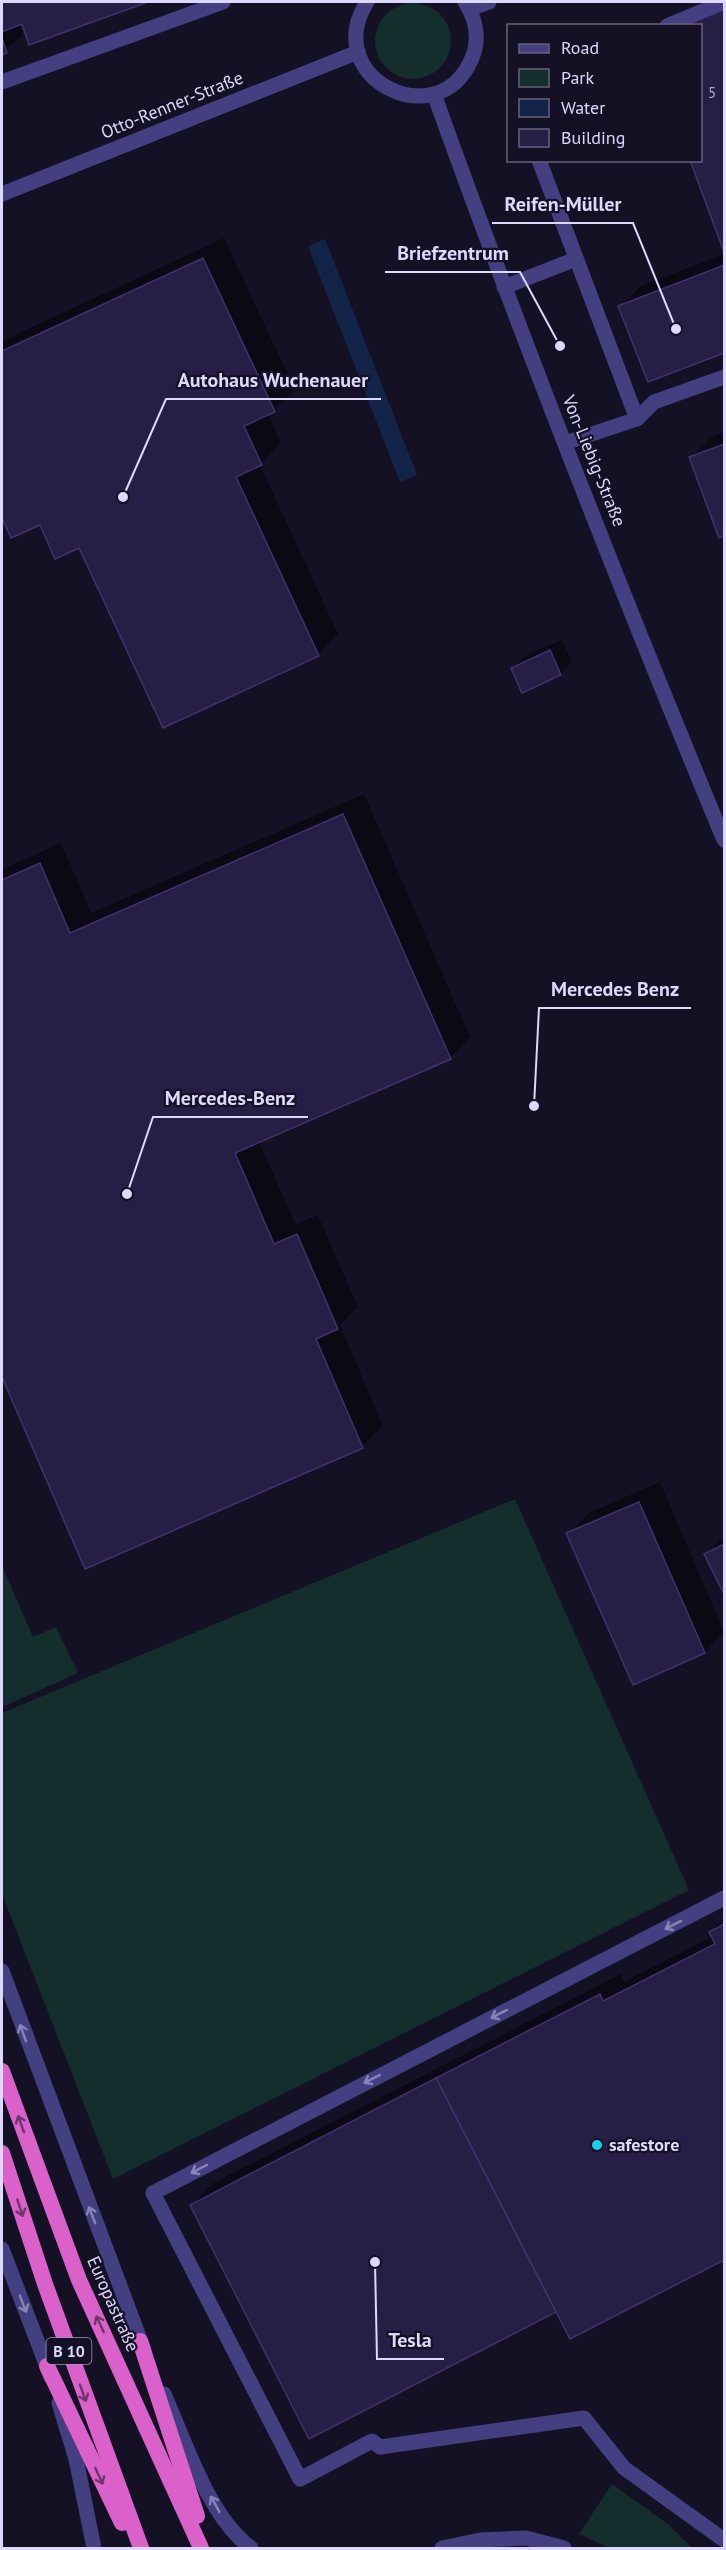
<svg xmlns="http://www.w3.org/2000/svg" width="726" height="2550" font-family="'PT Sans',sans-serif">
<style>
.green{fill:#142e2e}
.water{fill:#122548}
.shadow{fill:#0007}
.building{fill:#271e45;stroke:#40326f;stroke-width:1.5}
.lines{fill:none;stroke-linecap:round;stroke-linejoin:round}
.service{stroke:#433f80;stroke-width:15}
.minor{stroke:#433f80;stroke-width:15}
.tertiary{stroke:#433f80;stroke-width:15}
.trunk{stroke:#db61ca;stroke-width:16}
.oneway{stroke:#8884b8}
.oneway2{stroke:#6e356f}
.poi-dot{fill:#12d2ee;stroke:#151125;stroke-width:2}
.labels{text-anchor:middle;stroke-width:4.5;stroke-linejoin:round;paint-order:stroke}
.number-label{font-size:15px;fill:#b0aace}
.shield{fill:#151125;stroke:#a19cbc;stroke-width:1.5}
.shield-label{font-size:16px;font-weight:bold;fill:#ddd8fc}
.street-label{font-size:18px;fill:#ddd8fc;stroke:#151125}
.poi-label{font-size:18px;font-weight:bold;fill:#ddd8fc;stroke:#151125;text-anchor:start}
.leader{fill:none;stroke:#ddd8fc;stroke-width:2}
.callout-dot{fill:#ddd8fc;stroke:#151125;stroke-width:2}
.callout-label{font-size:20px;text-anchor:middle;font-weight:bold;fill:#ddd8fc;stroke:#151125;stroke-width:4.5;stroke-linejoin:round;paint-order:stroke}
</style>
<rect width="100%" height="100%" fill="#151125"/>
<g class="green">
<circle cx="413" cy="41" r="38"/>
<polygon points="515,1499 689,1890 113,2179 2,1894 2,1713"/>
<polygon points="2,1566 33,1637 56,1627 78,1673 2,1707"/>
<polygon points="612,2484 669,2525 692,2548 609,2548 579,2534"/>
</g>
<polygon class="water" points="325,239 417,475 400,482 308,246"/>
<g class="shadow">
<polygon points="2,2 143,2 30,43 23,22 19,24 23,35 2,53"/>
<polygon points="709,2 724,2 724,248 691,160 700,160 700,26 658,26 666,18"/>
<polygon points="224,238 295,390 268,414 281,443 260,465 338,634 318,655 40,523 12,536 2,514 2,341"/>
<polygon points="724,254 724,351 648,380 620,306 641,286"/>
<polygon points="724,432 724,534 720,536 691,458 712,437"/>
<polygon points="562,640 572,662 561,674 523,691 513,668 524,656"/>
<polygon points="364,794 470,1037 450,1058 259,1141 295,1224 318,1215 358,1307 340,1325 383,1426 362,1446 86,1567 2,1373 2,869 61,843 91,913"/>
<polygon points="660,1482 724,1632 705,1652 633,1683 568,1534 589,1513"/>
<polygon points="724,1536 724,1591 706,1555"/>
<polygon points="724,1918 724,2258 571,2337 556,2310 310,2437 192,2205 212,2184 621,1974 624,1982 713,1936 711,1932"/>
</g>
<g class="building">
<polygon points="2,2 148,2 29,45 22,24 2,32"/>
<polygon points="724,7 724,252 690,160 700,160 700,26 677,26"/>
<polygon points="2,38 7,53 2,55"/>
<polygon points="203,258 275,412 244,426 262,465 236,477 319,656 163,728 79,548 55,559 40,525 11,538 2,518 2,351"/>
<polygon points="724,265 724,353 648,382 618,306"/>
<polygon points="724,444 724,536 719,538 689,457"/>
<polygon points="550,650 561,675 522,693 511,668"/>
<polygon points="343,814 451,1059 235,1153 274,1244 297,1234 338,1329 316,1339 363,1448 85,1569 2,1377 2,880 40,863 70,933"/>
<polygon points="639,1502 705,1653 633,1685 566,1533"/>
<polygon points="724,1544 724,1594 704,1554"/>
<polygon points="724,1924 724,2260 570,2339 436,2078 600,1994 603,2001 715,1944 709,1932"/>
<polygon points="436,2078 556,2312 309,2439 190,2205"/>
</g>
<g class="lines">
<g class="service">
<polyline points="667,26 724,2"/>
<polyline points="2,82 223,2"/>
<polyline points="539,160 637,419"/>
<polyline points="504,287 576,259"/>
<polyline points="565,443 637,419 654,402 724,377"/>
<polyline points="724,1898 153,2193 300,2479 372,2441 380,2447 584,2418 624,2468 724,2540"/>
</g>
<path class="minor" d="M434,94C524,345 622,594 724,840"/>
<g class="tertiary">
<path d="M367,2C319,78 439,138 472,58C480,39 476,19 465,2"/>
<polyline points="470,9 489,2"/>
<polyline points="2,194 358,52"/>
<polyline points="2,1971 144,2350"/>
<polyline points="2,2249 51,2377"/>
<path d="M164,2394C186,2443 208,2516 251,2548"/>
<polyline points="59,2403 76,2459 94,2548"/>
<polyline points="442,2548 480,2540 526,2538 564,2548"/>
</g>
<g class="trunk">
<polyline points="2,2071 79,2280 201,2548"/>
<polyline points="2,2153 45,2284 141,2548"/>
<polyline points="140,2341 197,2516"/>
<polyline points="47,2366 122,2523"/>
</g>
</g>
<defs><path id="oneway-shaft" d="M-6 0H5M1.5-3L5.5 0L1.5 3" fill="none" stroke-width="1.6" stroke-linecap="round" stroke-linejoin="round" transform="scale(1.5)"/></defs>
<g class="oneway">
<use href="#oneway-shaft" transform="translate(673 1925) rotate(153)"/>
<use href="#oneway-shaft" transform="translate(499 2014) rotate(153)"/>
<use href="#oneway-shaft" transform="translate(23 2033) rotate(-110)"/>
<use href="#oneway-shaft" transform="translate(372 2079) rotate(153)"/>
<use href="#oneway-shaft" transform="translate(199 2169) rotate(153)"/>
<use href="#oneway-shaft" transform="translate(92 2215) rotate(-111)"/>
<use href="#oneway-shaft" transform="translate(23 2304) rotate(69)"/>
<use href="#oneway-shaft" transform="translate(215 2504) rotate(-119)"/>
</g>
<g class="oneway2">
<use href="#oneway-shaft" transform="translate(21 2124) rotate(-110)"/>
<use href="#oneway-shaft" transform="translate(20 2208) rotate(72)"/>
<use href="#oneway-shaft" transform="translate(100 2324) rotate(-115)"/>
<use href="#oneway-shaft" transform="translate(83 2393) rotate(70)"/>
<use href="#oneway-shaft" transform="translate(99 2476) rotate(65)"/>
</g>
<circle class="poi-dot" cx="597" cy="2145" r="6"/>
<g class="labels">
<g class="number-label">
<text x="712" y="98">5</text>
</g>
<rect class="shield" x="46.5" y="2338" width="45" height="26" rx="4.5"/>
<g class="shield-label">
<text x="69" y="2357">B 10</text>
</g>
<g class="street-label">
<text transform="translate(172 105) rotate(-22)" y="6">Otto-Renner-Straße</text>
<text transform="translate(594 461) rotate(68)" y="6">Von-Liebig-Straße</text>
<text transform="translate(113 2304) rotate(66)" y="6">Europastraße</text>
</g>
<g class="poi-label">
<text x="609" y="2151">safestore</text>
</g>
</g>
<path class="leader" d="M676 329L633 223H492M560 346L520 272H385M123 497L166 399H381M534 1106L539 1008H691M127 1194L153 1117H308M375 2262L377 2359H444"/>
<g class="callout-dot">
<circle cx="676" cy="329" r="6"/>
<circle cx="560" cy="346" r="6"/>
<circle cx="123" cy="497" r="6"/>
<circle cx="534" cy="1106" r="6"/>
<circle cx="127" cy="1194" r="6"/>
<circle cx="375" cy="2262" r="6"/>
</g>
<g class="callout-label">
<text x="563" y="211">Reifen-Müller</text>
<text x="453" y="260">Briefzentrum</text>
<text x="273" y="387">Autohaus Wuchenauer</text>
<text x="615" y="996">Mercedes Benz</text>
<text x="230" y="1105">Mercedes-Benz</text>
<text x="410" y="2347">Tesla</text>
</g>
<rect width="726" height="2550" fill="none" stroke="#ddd8fc" stroke-width="6"/>
<rect x="507" y="24" width="195" height="138" fill="#151125" stroke="#65617b" stroke-width="1.5"/>
<rect x="519" y="44" width="30" height="9" fill="#433f80" stroke="#65617b" stroke-width="1.5"/>
<text x="561" y="54" font-size="18" fill="#ddd8fc">Road</text>
<rect x="519" y="69" width="30" height="18" fill="#142e2e" stroke="#65617b" stroke-width="1.5"/>
<text x="561" y="84" font-size="18" fill="#ddd8fc">Park</text>
<rect x="519" y="99" width="30" height="18" fill="#122548" stroke="#65617b" stroke-width="1.5"/>
<text x="561" y="114" font-size="18" fill="#ddd8fc">Water</text>
<rect x="519" y="129" width="30" height="18" fill="#271e45" stroke="#65617b" stroke-width="1.5"/>
<text x="561" y="144" font-size="18" fill="#ddd8fc">Building</text>
</svg>
